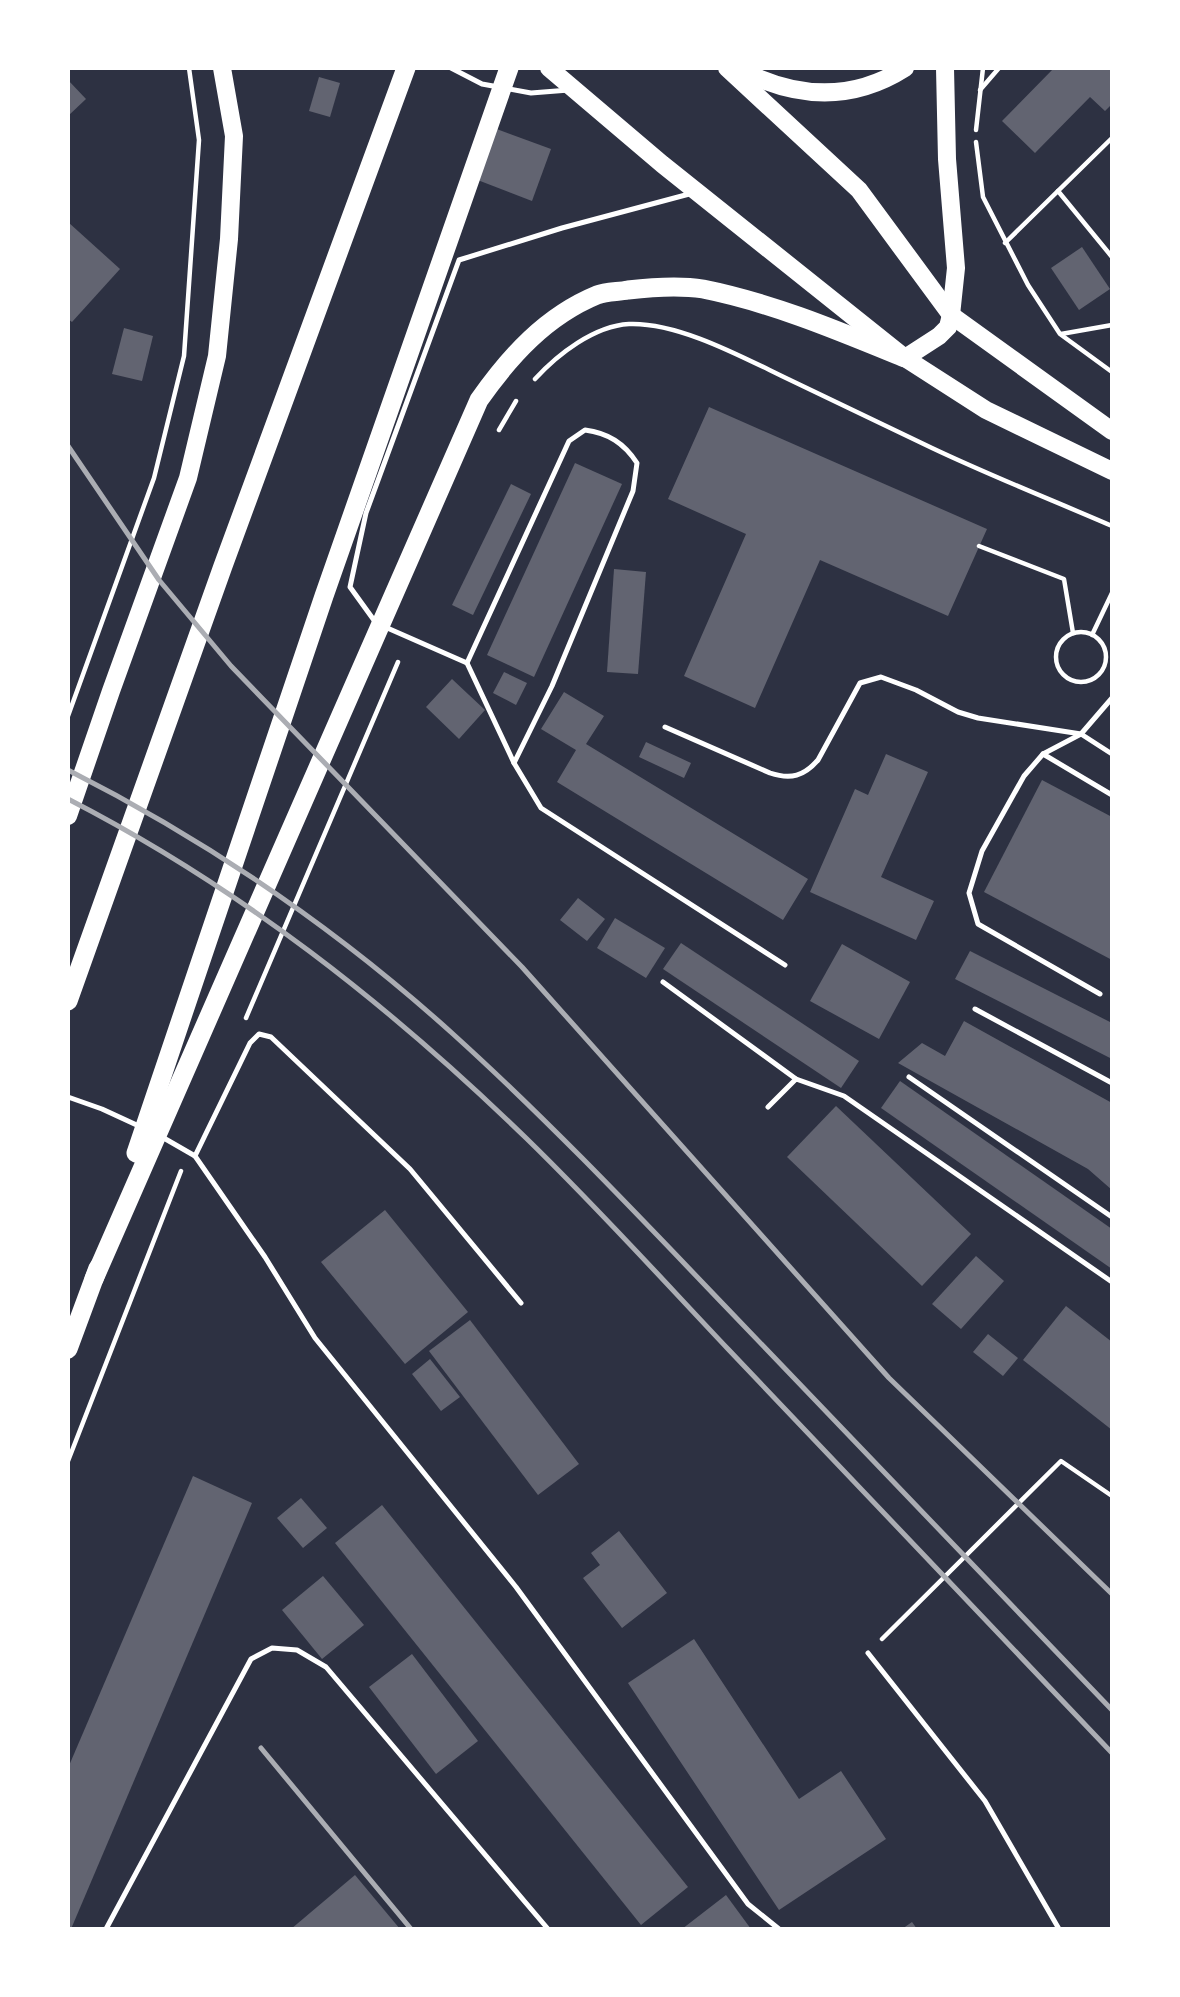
<svg xmlns="http://www.w3.org/2000/svg" width="1180" height="1997" font-family="'IBM Plex Sans',sans-serif">
<style>
.building{fill:#626471}
.lines{fill:none;stroke-linecap:round;stroke-linejoin:round}
.path{stroke:#fff;stroke-width:4.5}
.service{stroke:#fff;stroke-width:5}
.primary{stroke:#fff;stroke-width:18}
.trunk{stroke:#fff;stroke-width:19}
.rail{stroke:#abadb3;stroke-width:5}
</style>
<rect width="100%" height="100%" fill="#2d3142"/>
<g class="building">
<polygon points="1054,68 1112,68 1112,104 1105,111 1090,97 1035,153 1002,121"/>
<polygon points="319,77 340,83 330,117 309,111"/>
<polygon points="68,80 86,99 68,116"/>
<polygon points="494,128 551,149 532,201 475,179"/>
<polygon points="68,222 120,269 72,322 68,319"/>
<polygon points="1082,247 1110,289 1079,310 1051,268"/>
<polygon points="124,328 153,336 142,381 112,374"/>
<polygon points="709,407 987,529 948,616 820,560 755,708 684,676 746,534 668,499"/>
<polygon points="575,463 622,484 534,677 487,655"/>
<polygon points="511,484 531,494 473,615 452,605"/>
<polygon points="614,569 646,572 638,674 607,672"/>
<polygon points="504,672 527,683 516,705 493,693"/>
<polygon points="452,679 485,710 459,739 426,707"/>
<polygon points="564,692 604,716 586,744 808,879 783,920 557,782 576,750 541,729"/>
<polygon points="646,742 691,763 684,778 639,757"/>
<polygon points="886,754 928,772 881,877 934,901 916,940 810,892 855,789 868,795"/>
<polygon points="1042,780 1112,817 1112,960 984,892"/>
<polygon points="578,898 605,919 587,941 560,920"/>
<polygon points="615,918 665,948 646,978 597,948"/>
<polygon points="681,943 859,1061 841,1088 663,969"/>
<polygon points="842,944 910,982 879,1039 810,1001"/>
<polygon points="970,951 1112,1023 1112,1059 955,979"/>
<polygon points="964,1021 1112,1103 1112,1190 1088,1169 898,1063 922,1043 945,1056"/>
<polygon points="900,1081 1112,1229 1112,1269 881,1108"/>
<polygon points="836,1106 971,1234 922,1286 787,1157"/>
<polygon points="385,1210 468,1312 405,1364 321,1262"/>
<polygon points="976,1256 1004,1281 961,1329 932,1304"/>
<polygon points="1066,1306 1112,1342 1112,1430 1023,1360"/>
<polygon points="470,1320 579,1464 538,1495 429,1351"/>
<polygon points="988,1334 1018,1358 1003,1376 973,1352"/>
<polygon points="430,1359 460,1397 441,1411 412,1374"/>
<polygon points="193,1476 252,1503 71,1929 68,1929 68,1768"/>
<polygon points="301,1498 327,1528 303,1548 277,1518"/>
<polygon points="382,1505 688,1887 641,1925 335,1543"/>
<polygon points="619,1531 667,1593 622,1628 583,1578 600,1565 591,1553"/>
<polygon points="323,1576 364,1625 322,1659 282,1610"/>
<polygon points="694,1639 799,1799 841,1771 886,1839 779,1910 628,1683"/>
<polygon points="412,1654 478,1741 436,1774 369,1687"/>
<polygon points="355,1875 400,1929 291,1929"/>
<polygon points="726,1895 751,1929 682,1929"/>
<polygon points="912,1922 917,1929 902,1929"/>
</g>
<g class="lines">
<g class="path">
<polyline points="980,90 999,68"/>
<polyline points="976,130 983,68"/>
<polyline points="976,142 983,197 1028,285 1060,334 1112,372"/>
<polyline points="1058,191 1112,257"/>
<polyline points="1005,243 1112,138"/>
<polyline points="1061,334 1112,325"/>
<path d="M535,379C558,354 594,326 629,324C679,322 744,358 788,379C836,402 884,425 932,448C991,476 1052,500 1112,526"/>
<polyline points="499,430 516,401"/>
<polyline points="979,546 1064,579 1073,633"/>
<circle cx="1081" cy="657" r="25"/>
<polyline points="1092,635 1112,593"/>
<polyline points="68,716 154,478 184,356 199,140 189,68"/>
<polyline points="246,1018 398,662"/>
<polyline points="68,1461 181,1171"/>
<polyline points="882,1639 1061,1461 1112,1496"/>
</g>
<g class="service">
<polyline points="451,68 482,84 531,93 569,90"/>
<polyline points="376,623 350,587 366,513 459,260 562,228 693,193"/>
<polyline points="385,627 467,663 514,763 541,808 785,965"/>
<path d="M467,663L569,441L585,430C608,433 624,443 637,463L633,491L552,686L514,763"/>
<path d="M665,727L770,773C791,780 804,776 818,760L860,683L881,677L916,690L958,712L978,718L1081,734L1112,754"/>
<polyline points="1043,754 1112,795"/>
<polyline points="663,982 796,1079"/>
<polyline points="1100,994 978,924 969,893 982,851 1024,776 1043,754 1081,734 1112,698"/>
<polyline points="975,1009 1112,1083"/>
<polyline points="909,1077 1112,1217"/>
<polyline points="68,1097 102,1109 141,1127"/>
<polyline points="768,1107 796,1079 844,1096 1112,1282"/>
<polyline points="162,1137 195,1156 265,1257 315,1338 516,1587 748,1904 779,1929"/>
<polyline points="195,1156 250,1043 259,1034 271,1037 410,1169 521,1303"/>
<polyline points="868,1653 985,1801 1059,1929"/>
<polyline points="106,1929 251,1659 272,1648 297,1650 326,1667 548,1929"/>
</g>
<g class="primary">
<polyline points="549,68 662,164 905,358 986,410 1112,471"/>
<polyline points="727,68 859,190 951,315 1112,431"/>
<path d="M737,68C793,98 850,103 905,68"/>
<polyline points="905,358 939,336 948,327 951,315 956,268 947,159 945,68"/>
<polyline points="68,816 111,691 188,478 217,356 229,239 234,136 222,68"/>
</g>
<g class="trunk">
<polyline points="68,1001 223,566 406,68"/>
<polyline points="136,1153 324,596 509,68"/>
<path d="M94,1279L479,400C510,356 546,316 597,295C606,291 618,292 628,290C653,287 679,285 703,289C773,303 839,331 905,358"/>
<polyline points="68,1349 98,1268"/>
</g>
<g class="rail">
<polyline points="68,446 159,580 231,666 522,967 889,1378 1112,1594"/>
<path d="M68,770C208,841 337,929 453,1034C548,1120 636,1213 724,1305C854,1440 982,1576 1112,1710"/>
<path d="M68,799C239,887 388,1004 526,1138C596,1206 661,1278 728,1349C856,1484 984,1618 1112,1753"/>
<polyline points="261,1748 411,1929"/>
</g>
</g>
<rect width="1180" height="1997" fill="none" stroke="#ffffff" stroke-width="140"/>
</svg>
